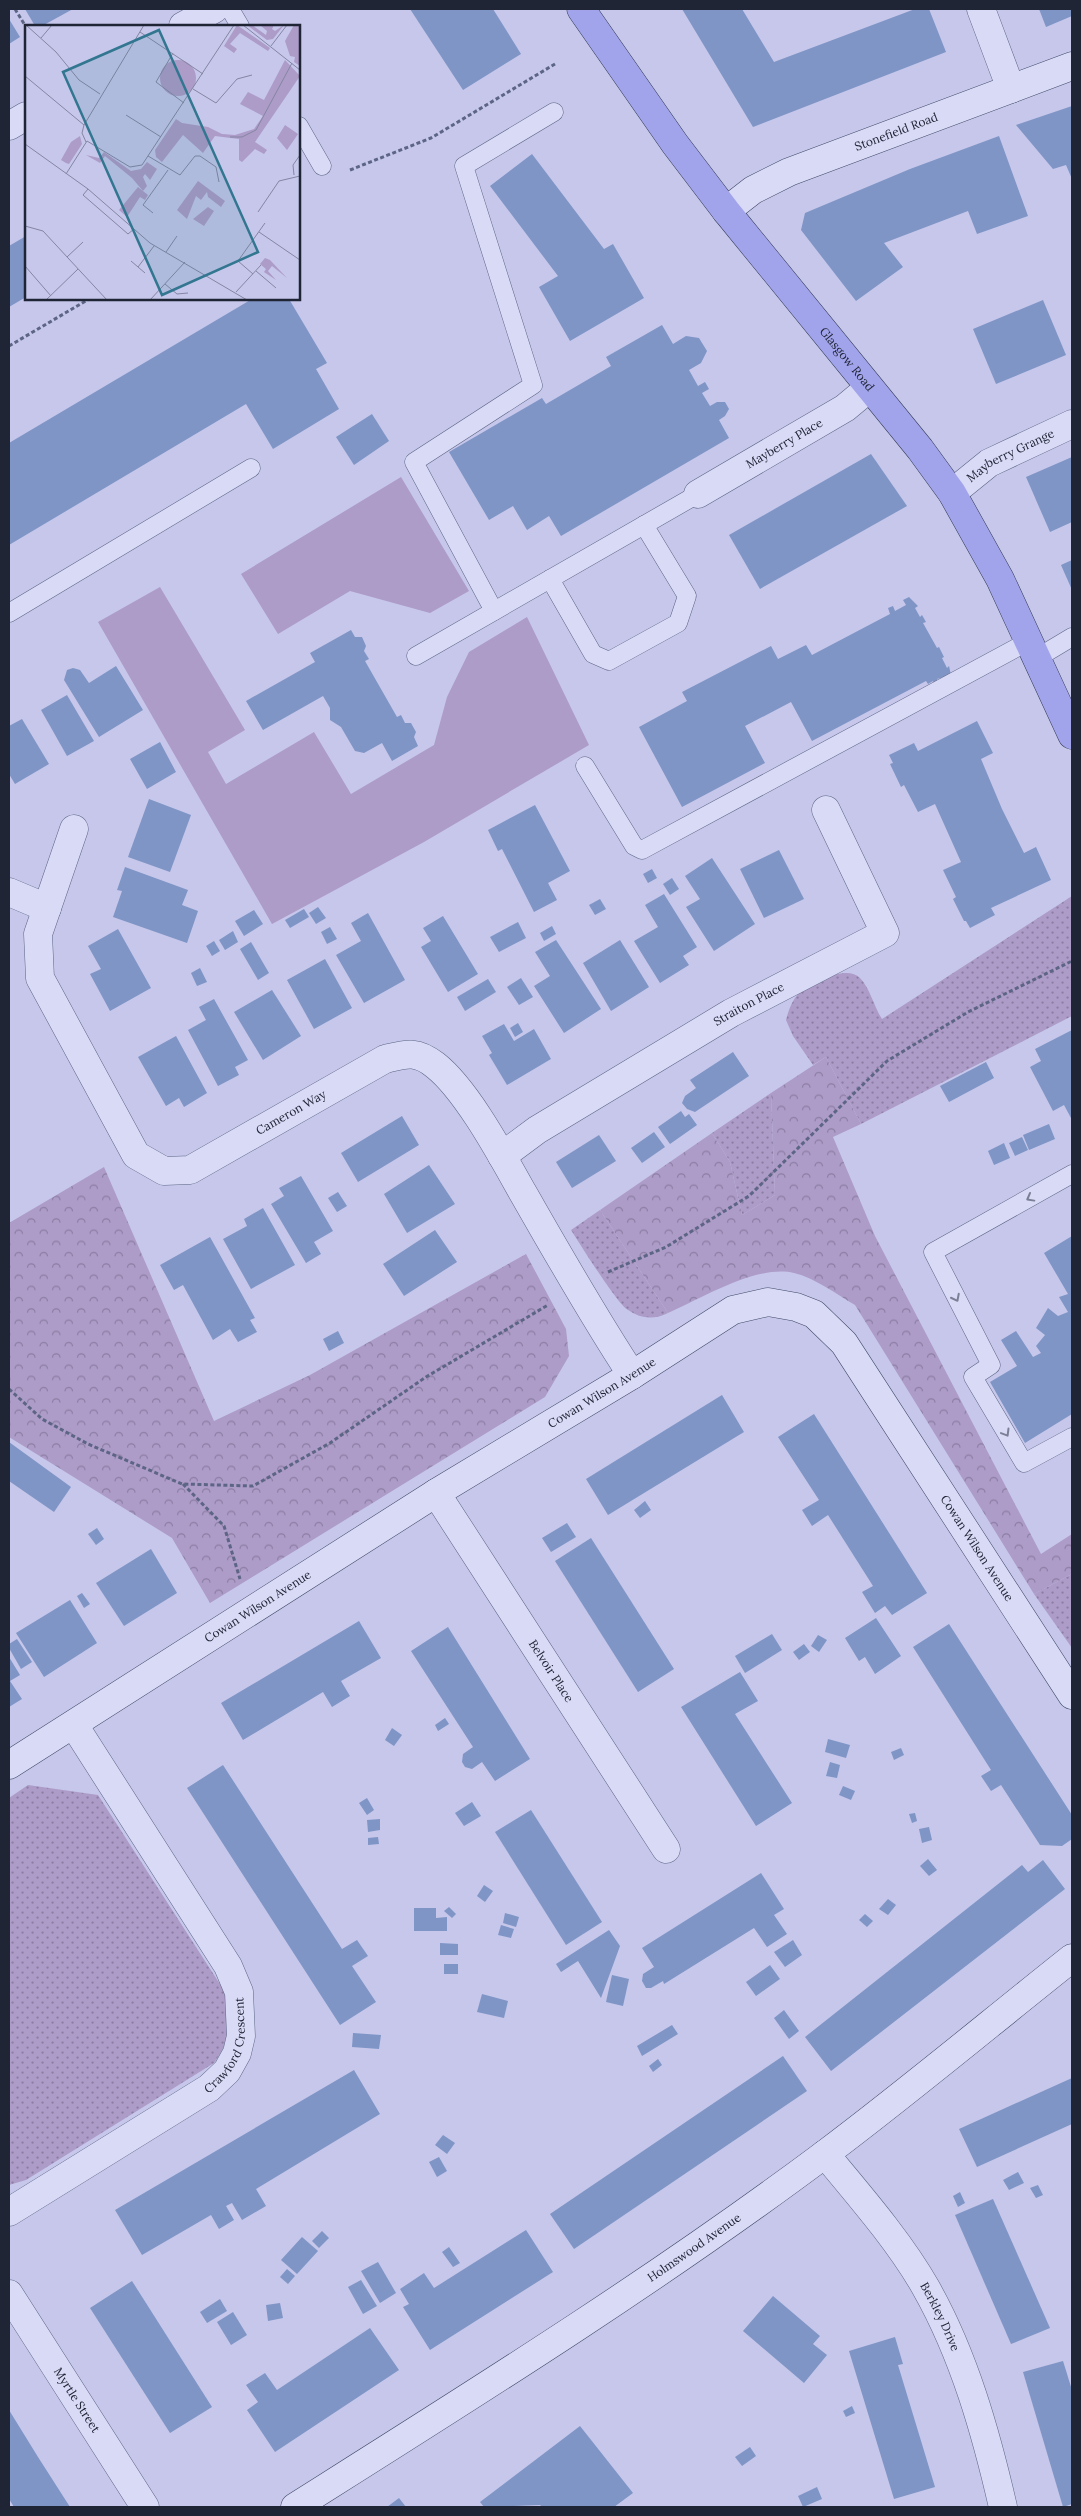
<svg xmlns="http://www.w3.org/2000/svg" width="1081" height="2516" font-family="Lora,serif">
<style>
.grass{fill:url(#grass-dots)}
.forest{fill:url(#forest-crowns)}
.green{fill:#ad9bc8}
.building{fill:#7f95c6}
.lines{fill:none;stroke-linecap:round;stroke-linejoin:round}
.lane-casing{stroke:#5d6585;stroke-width:19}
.street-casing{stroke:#5d6585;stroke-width:29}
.secondary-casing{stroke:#404967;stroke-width:29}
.primary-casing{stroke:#313a53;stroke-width:29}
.path{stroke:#5d6585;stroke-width:3;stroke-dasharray:4 2.5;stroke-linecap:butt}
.lane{stroke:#d9daf6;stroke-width:18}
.street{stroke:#d9daf6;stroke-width:28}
.secondary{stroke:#d9daf6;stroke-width:28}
.primary{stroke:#a1a4eb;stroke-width:28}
.oneway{stroke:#7c8096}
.labels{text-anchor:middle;stroke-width:5;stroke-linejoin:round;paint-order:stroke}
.street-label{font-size:12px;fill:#202536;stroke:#d5d6f3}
.inset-road{fill:none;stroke:#8486a3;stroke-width:1}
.view{fill:#327690;fill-opacity:0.15;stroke:#327690;stroke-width:2.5}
.inset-edge{fill:none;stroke:#202536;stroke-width:2.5}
</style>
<defs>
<pattern id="grass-dots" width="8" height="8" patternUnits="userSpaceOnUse" patternTransform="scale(1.25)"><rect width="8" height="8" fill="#ad9bc8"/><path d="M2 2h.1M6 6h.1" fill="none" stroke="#8c7ea3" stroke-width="1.8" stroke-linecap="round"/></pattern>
<pattern id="forest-crowns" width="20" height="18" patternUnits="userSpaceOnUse" patternTransform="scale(1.25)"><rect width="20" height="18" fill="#ad9bc8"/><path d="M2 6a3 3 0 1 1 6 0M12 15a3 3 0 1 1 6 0" fill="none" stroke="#8c7ea3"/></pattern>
</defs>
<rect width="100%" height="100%" fill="#c6c7eb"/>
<g class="grass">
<path d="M1072,896V1016L861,1124L826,1057L813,1065L793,1036L786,1020C788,1013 790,1005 795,998C804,985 846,963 860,978C870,988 874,1007 882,1019Z"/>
<polygon points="771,1093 775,1195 742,1215 730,1162 712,1133"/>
<path d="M600,1210L668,1313C654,1320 641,1319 628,1310C618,1305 580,1244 571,1230Z"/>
<polygon points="1072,1574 1072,1648 1034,1594"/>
<path d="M28,1785L98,1795L225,1992C230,2024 234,2035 214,2063L26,2180L9,2185V1798Z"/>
</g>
<g class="forest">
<path d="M826,1057L861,1124L833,1137L875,1236L1041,1554L1072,1534V1574L1034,1594L855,1305C836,1294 815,1278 794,1273C757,1264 702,1298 668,1313L600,1210L712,1133L730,1162L742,1215L775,1195L771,1093Z"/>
<polygon points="104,1167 214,1421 310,1375 526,1254 566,1329 569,1356 545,1397 210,1603 172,1538 9,1437 9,1223"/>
</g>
<g class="green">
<polygon points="401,477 469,591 430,613 350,591 278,634 241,574"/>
<polygon points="160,587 245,730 208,752 226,784 314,732 351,794 434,745 447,697 469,652 527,617 589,745 424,842 272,924 98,622"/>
</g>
<g class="building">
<polygon points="25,9 73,9 42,26 35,26"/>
<polygon points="410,9 493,9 521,54 463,90"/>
<polygon points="682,9 742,9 774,62 915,9 929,9 946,52 753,127"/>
<polygon points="1039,9 1072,9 1072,16 1046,27"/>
<polygon points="9,19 20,37 9,44"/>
<polygon points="1072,106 1072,179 1066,165 1053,169 1016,125"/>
<polygon points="999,136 1028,216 977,234 968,211 884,243 903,267 856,301 801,230 805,213 910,169"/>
<polygon points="532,154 604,249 613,244 644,298 570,341 539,287 558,276 490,186"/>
<polygon points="26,236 26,297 9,307 9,246"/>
<polygon points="252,299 289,299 327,363 316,369 339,409 273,449 246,404 9,545 9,443"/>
<polygon points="1043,300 1066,355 996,384 973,329"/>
<polygon points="662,325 673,344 686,336 699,338 707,351 701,363 689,370 698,386 705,382 709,389 702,393 710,406 717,402 725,402 729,409 725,416 719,420 729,438 561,536 549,516 527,530 513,506 489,520 449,452 542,398 546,404 611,366 606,357"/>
<polygon points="372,414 389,441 354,465 336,437"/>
<polygon points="871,454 907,506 760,589 729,535"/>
<polygon points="1072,457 1072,522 1050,532 1026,477"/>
<polygon points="1072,560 1072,590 1061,565"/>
<polygon points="909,597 918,606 915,608 920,617 922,615 926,622 923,623 937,648 939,647 944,657 942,658 947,668 949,666 951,675 937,679 938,682 934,684 933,681 928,684 926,681 812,741 791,702 745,726 765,763 682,807 639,727 687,701 682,692 771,646 778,659 806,645 812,655 890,614 888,608 893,606 895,611 906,605 903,600"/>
<polygon points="351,630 355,637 362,637 366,646 364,651 369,659 365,661 397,717 401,715 405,723 411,723 416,732 414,737 418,746 392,761 382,743 364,753 355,751 341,727 330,720 330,708 323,696 263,730 246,701 315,662 310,653"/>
<polygon points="116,666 143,710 99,737 64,680 67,670 73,668 80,670 89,683"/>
<polygon points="67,695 94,741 67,756 41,710"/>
<polygon points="22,719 49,764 15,784 9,774 9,726"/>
<polygon points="977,721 993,753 981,759 1002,809 1024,853 1036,847 1051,880 991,908 995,915 970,928 966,921 964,921 953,899 956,897 943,870 961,862 935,804 918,812 904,785 901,787 890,764 893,763 889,755 914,743 918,751"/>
<polygon points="160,742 176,772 147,789 130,759"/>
<polygon points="149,799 191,815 170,872 128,857"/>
<polygon points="535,805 570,871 548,883 557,900 534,912 502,849 498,851 488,830"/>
<polygon points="779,850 804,899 764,918 740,869"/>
<polygon points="712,858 755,924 714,951 686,907 700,899 685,876"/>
<polygon points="125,867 188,890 182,905 198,911 187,943 113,917 122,891 117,890"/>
<polygon points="652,869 657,878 648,883 643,874"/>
<polygon points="672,878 679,889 670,895 663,884"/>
<polygon points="664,894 697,947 683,956 689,965 660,983 634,941 658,927 645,905"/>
<polygon points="600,899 606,909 595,915 589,905"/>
<polygon points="318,907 326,918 316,924 309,913"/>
<polygon points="304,909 309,917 290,928 285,920"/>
<polygon points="254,910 263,924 244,936 235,921"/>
<polygon points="368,913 405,980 364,1003 336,955 361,941 351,923"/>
<polygon points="443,916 478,974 448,992 421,947 431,941 423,928"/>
<polygon points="518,922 526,938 499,952 490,937"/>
<polygon points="552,926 556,934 544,941 540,933"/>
<polygon points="330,927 337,939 327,944 321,932"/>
<polygon points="118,929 151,988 110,1011 90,974 101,969 88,946"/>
<polygon points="233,931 238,942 225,950 219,940"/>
<polygon points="556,940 601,1009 564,1033 534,986 550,976 535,952"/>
<polygon points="620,940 649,987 611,1011 583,963"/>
<polygon points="214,941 220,951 212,956 206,946"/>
<polygon points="251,942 269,973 258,980 240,949"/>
<polygon points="325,959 352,1008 314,1029 287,980"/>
<polygon points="200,968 207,982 197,986 191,973"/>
<polygon points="521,978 533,997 519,1005 507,987"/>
<polygon points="488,979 496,992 465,1011 457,997"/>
<polygon points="272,990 301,1036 263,1060 234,1012"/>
<polygon points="214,999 248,1060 235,1067 239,1075 218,1086 188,1030 206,1020 199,1007"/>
<polygon points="518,1023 523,1032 515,1037 510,1028"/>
<polygon points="504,1024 514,1041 534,1029 551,1059 507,1085 489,1055 492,1053 482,1036"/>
<polygon points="1072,1030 1072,1117 1071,1118 1064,1105 1053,1111 1030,1067 1041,1061 1035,1049"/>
<polygon points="176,1036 207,1093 184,1107 179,1098 166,1106 138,1057"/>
<polygon points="733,1052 749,1076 695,1112 687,1109 682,1103 685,1096 696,1088 690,1080"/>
<polygon points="986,1062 994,1078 949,1102 940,1086"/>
<polygon points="681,1111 685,1117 689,1114 697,1125 670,1144 658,1127"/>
<polygon points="402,1116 419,1145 358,1182 341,1153"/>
<polygon points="1049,1124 1055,1139 1029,1150 1023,1135"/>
<polygon points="654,1132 665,1147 642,1163 631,1148"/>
<polygon points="599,1135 616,1161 572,1188 556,1162"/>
<polygon points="1022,1137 1028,1150 1015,1156 1009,1143"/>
<polygon points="1004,1143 1010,1158 994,1165 988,1151"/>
<polygon points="429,1165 455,1204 407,1233 384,1194"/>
<polygon points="301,1176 333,1231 314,1242 321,1254 306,1263 271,1204 284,1196 279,1188"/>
<polygon points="338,1192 347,1206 337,1212 328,1198"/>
<polygon points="263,1208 295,1265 251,1289 223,1239 247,1226 244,1219"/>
<polygon points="435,1230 457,1262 404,1296 383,1264"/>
<polygon points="1072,1236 1072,1414 1025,1443 990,1382 1017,1366 1001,1340 1016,1331 1033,1357 1041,1353 1036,1346 1045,1335 1036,1328 1048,1308 1058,1316 1068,1312 1059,1297 1068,1294 1044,1253"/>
<polygon points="210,1237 255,1318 250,1320 257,1332 238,1342 230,1329 213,1340 183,1285 174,1290 160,1265"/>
<polygon points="338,1331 344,1343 329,1351 323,1339"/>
<polygon points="722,1395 744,1432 608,1515 586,1479"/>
<polygon points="814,1414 927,1593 892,1615 885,1606 875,1613 862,1592 873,1586 828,1515 812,1526 802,1510 819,1500 778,1437"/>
<polygon points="9,1442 71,1487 54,1512 9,1481"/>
<polygon points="645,1501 651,1510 640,1518 634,1510"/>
<polygon points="567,1523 576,1537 551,1552 542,1538"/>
<polygon points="97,1528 104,1539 96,1545 88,1534"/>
<polygon points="591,1538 674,1669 638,1692 555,1561"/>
<polygon points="151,1549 177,1593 124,1626 96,1583"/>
<polygon points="82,1593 90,1604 84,1608 77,1596"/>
<polygon points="70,1600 97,1643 44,1677 16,1633"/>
<polygon points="876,1618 901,1656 875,1674 865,1657 859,1661 845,1638"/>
<polygon points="359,1621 381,1658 341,1681 350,1696 332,1707 323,1692 243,1740 221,1703"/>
<polygon points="949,1624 1072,1815 1072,1839 1062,1846 1040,1845 1001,1785 991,1791 981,1776 991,1770 913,1647"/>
<polygon points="448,1627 530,1759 495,1781 482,1762 472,1769 465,1767 462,1762 463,1754 473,1747 411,1651"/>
<polygon points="772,1634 782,1650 745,1673 735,1656"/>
<polygon points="818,1635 827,1640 819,1652 811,1646"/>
<polygon points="17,1639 32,1662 21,1669 9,1648 9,1644"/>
<polygon points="804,1644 810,1652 799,1660 793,1652"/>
<polygon points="9,1657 20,1675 10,1681 22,1699 9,1707"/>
<polygon points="740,1672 758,1701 735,1714 792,1803 756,1826 681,1707"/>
<polygon points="445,1718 449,1724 438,1731 435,1725"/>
<polygon points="392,1728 402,1735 394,1746 385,1740"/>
<polygon points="828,1739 850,1745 846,1758 825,1752"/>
<polygon points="901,1748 904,1755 894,1760 891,1752"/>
<polygon points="830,1762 840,1765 837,1778 826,1776"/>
<polygon points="223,1765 342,1949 357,1940 368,1956 352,1966 376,2002 340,2025 187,1788"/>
<polygon points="843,1786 855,1791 851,1800 839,1795"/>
<polygon points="367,1798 374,1810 367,1815 359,1803"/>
<polygon points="472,1802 481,1816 464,1826 455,1813"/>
<polygon points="531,1810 602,1922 566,1945 495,1832"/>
<polygon points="915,1813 917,1821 912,1823 909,1814"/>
<polygon points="380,1819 380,1830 368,1832 367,1820"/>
<polygon points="929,1827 932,1840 922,1843 919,1829"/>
<polygon points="378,1837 379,1844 368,1845 368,1838"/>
<polygon points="928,1859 937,1870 929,1876 920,1866"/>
<polygon points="1043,1860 1065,1889 831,2071 805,2037 1022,1865 1028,1872"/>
<polygon points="761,1873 784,1909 774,1915 787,1934 767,1947 754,1928 664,1984 663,1981 651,1988 646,1988 642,1981 643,1974 654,1967 642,1948"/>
<polygon points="484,1885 493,1891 485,1902 477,1896"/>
<polygon points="888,1899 896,1905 888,1915 879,1909"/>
<polygon points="449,1907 456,1914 452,1918 444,1911"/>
<polygon points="414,1908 436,1908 436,1918 447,1917 447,1931 414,1931"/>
<polygon points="505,1913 519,1917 516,1927 503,1923"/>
<polygon points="865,1914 873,1921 867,1927 859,1920"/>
<polygon points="501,1925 514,1929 511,1938 498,1935"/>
<polygon points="609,1930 620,1946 601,1998 578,1961 561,1972 556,1964"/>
<polygon points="793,1940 802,1955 785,1967 774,1952"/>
<polygon points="440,1943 458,1944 458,1955 440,1955"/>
<rect x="444" y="1964" width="14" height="10"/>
<polygon points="770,1965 780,1979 756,1996 746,1982"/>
<polygon points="612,1975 629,1979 623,2006 606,2002"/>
<polygon points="482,1994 508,2001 504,2018 477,2012"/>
<polygon points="784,2010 799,2031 789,2039 774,2018"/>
<polygon points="672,2025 678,2034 642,2056 637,2046"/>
<polygon points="353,2033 381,2035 379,2049 352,2047"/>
<polygon points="783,2056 807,2091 574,2249 550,2214"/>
<polygon points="658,2059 662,2065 653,2072 649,2066"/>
<polygon points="354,2070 380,2114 256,2189 266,2206 242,2220 232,2203 226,2206 234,2220 219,2229 211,2215 142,2255 115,2210"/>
<polygon points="1072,2078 1072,2124 977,2167 959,2129"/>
<polygon points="443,2135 455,2143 447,2154 435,2145"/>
<polygon points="439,2157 447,2171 437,2177 429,2162"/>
<polygon points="1018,2172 1024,2183 1009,2190 1003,2180"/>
<polygon points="1038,2185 1043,2195 1036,2198 1030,2188"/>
<polygon points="960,2192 965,2203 958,2207 953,2196"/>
<polygon points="993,2199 1050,2328 1011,2344 955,2215"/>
<polygon points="526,2230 553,2272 430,2350 403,2307 409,2304 400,2289 424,2273 434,2288"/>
<polygon points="322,2231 329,2238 319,2248 312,2241"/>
<polygon points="302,2237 318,2251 297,2274 281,2260"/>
<polygon points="449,2247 460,2263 453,2267 442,2252"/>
<polygon points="378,2262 396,2293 380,2303 361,2271"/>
<polygon points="287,2269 295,2276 288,2284 280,2277"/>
<polygon points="361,2280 377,2306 363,2314 348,2287"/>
<polygon points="132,2281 212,2407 170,2433 90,2308"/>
<polygon points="773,2296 820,2336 813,2344 827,2355 804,2383 743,2331"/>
<polygon points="220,2299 227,2311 207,2323 200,2312"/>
<polygon points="280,2303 283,2318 268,2321 266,2305"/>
<polygon points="233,2312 247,2335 231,2345 217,2322"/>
<polygon points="370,2328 399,2370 275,2452 247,2410 258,2402 246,2385 265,2373 277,2390"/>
<polygon points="895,2337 903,2364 898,2365 935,2487 894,2499 849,2351"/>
<polygon points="1063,2361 1072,2390 1072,2504 1063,2507 1023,2372"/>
<polygon points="852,2406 855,2413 846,2417 843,2411"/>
<polygon points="9,2410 38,2457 70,2507 14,2507 9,2499"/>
<polygon points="580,2426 633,2493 614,2507 542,2507 540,2505 484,2507 480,2502"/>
<polygon points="750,2447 756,2456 742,2466 735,2457"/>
<polygon points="817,2487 822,2499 803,2507 798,2496"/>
<polygon points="399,2498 406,2507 387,2507"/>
</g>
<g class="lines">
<defs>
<g id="lane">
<polyline points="230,9 240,26"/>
<polyline points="299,126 322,166"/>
<polyline points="550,579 593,654 609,661 678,623 687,596 644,525"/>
<polyline points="494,611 414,462 533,385 464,166 554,112"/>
<polyline points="9,613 251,468"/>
<polyline points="416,656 698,494"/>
<polyline points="1037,658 1072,637"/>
<polyline points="585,766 634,846 642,850 1029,641"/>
<polyline points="1072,1174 933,1252 991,1365 973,1377 1024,1463 1072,1437"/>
</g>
<g id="street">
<polyline points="981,9 1011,89"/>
<polyline points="183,26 214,9"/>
<polyline points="9,126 26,116"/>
<path id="s1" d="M952,493L989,463L1072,424"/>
<path id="s2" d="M698,494L845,408L869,388"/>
<path id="s3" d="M74,829L38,934L40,978L136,1155L164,1171L190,1170L385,1059C406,1054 416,1050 435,1065C467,1090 502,1156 523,1193C558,1254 593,1316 632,1375"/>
<polyline points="9,892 47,908"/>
<path id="s4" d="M502,1156L537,1130L731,1013L885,933L826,810"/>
<path id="s5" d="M436,1493L666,1849"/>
<path id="s6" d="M825,2154C859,2195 900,2242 926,2288C964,2355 986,2433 1003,2507"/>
<path id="s7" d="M9,2212L209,2088L227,2071L237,2053L241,2036L239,1992L228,1966L74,1725"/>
<path id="s8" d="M9,2294L145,2507"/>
</g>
<g id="secondary">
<path id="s9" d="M726,211L753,190L789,172L1072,66"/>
<path id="s10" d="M9,1765L436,1493L632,1375L733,1310L768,1302L796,1307L814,1314L844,1343L1072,1695"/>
<path id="s11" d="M295,2507C474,2394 655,2281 825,2154C909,2091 990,2023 1072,1958"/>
</g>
<g id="primary">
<path id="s12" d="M581,9L675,144L726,211L920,449L952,493L1000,579L1072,735"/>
</g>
</defs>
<use href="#lane" class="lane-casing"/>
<use href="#street" class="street-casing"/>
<use href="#secondary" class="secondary-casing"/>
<use href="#primary" class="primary-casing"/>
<g class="path">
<polyline points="15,9 26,27"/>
<polyline points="350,170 431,138 555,64"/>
<polyline points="9,346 89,299"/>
<polyline points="608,1272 666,1247 749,1196 887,1061 968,1012 1072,961"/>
<polyline points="9,1389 42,1419 88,1444 182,1484 253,1486 330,1443 426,1377 548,1305"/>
<polyline points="183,1484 224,1526 240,1579"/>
</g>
<use href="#lane" class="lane"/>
<use href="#street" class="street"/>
<use href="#secondary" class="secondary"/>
<use href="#primary" class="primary"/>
</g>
<defs><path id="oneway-chevron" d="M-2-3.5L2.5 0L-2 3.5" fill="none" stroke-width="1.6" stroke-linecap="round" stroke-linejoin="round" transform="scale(1.25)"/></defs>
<g class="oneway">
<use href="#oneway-chevron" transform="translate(1030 1198) rotate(151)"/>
<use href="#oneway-chevron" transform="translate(956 1298) rotate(63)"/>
<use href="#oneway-chevron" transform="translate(1006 1433) rotate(59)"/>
</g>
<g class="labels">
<g class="street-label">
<text dy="4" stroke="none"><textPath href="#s9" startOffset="189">Stonefield Road</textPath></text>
<text dy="4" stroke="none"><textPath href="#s12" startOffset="440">Glasgow Road</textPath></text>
<text dy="4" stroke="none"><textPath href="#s2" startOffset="100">Mayberry Place</textPath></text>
<text dy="4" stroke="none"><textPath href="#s1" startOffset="70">Mayberry Grange</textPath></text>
<text dy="4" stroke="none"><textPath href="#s4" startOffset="290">Straiton Place</textPath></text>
<text dy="4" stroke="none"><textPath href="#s3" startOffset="531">Cameron Way</textPath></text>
<text dy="4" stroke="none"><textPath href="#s10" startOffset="700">Cowan Wilson Avenue</textPath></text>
<text dy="4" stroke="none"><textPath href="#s10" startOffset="1225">Cowan Wilson Avenue</textPath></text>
<text dy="4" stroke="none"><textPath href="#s10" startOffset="295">Cowan Wilson Avenue</textPath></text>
<text dy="4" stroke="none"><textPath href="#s5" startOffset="212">Belvoir Place</textPath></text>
<text dy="4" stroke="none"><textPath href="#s7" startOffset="284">Crawford Crescent</textPath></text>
<text dy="4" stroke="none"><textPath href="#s11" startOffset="476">Holmswood Avenue</textPath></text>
<text dy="4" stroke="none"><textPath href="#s6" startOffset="200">Berkley Drive</textPath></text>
<text dy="4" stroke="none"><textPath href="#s8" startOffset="126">Myrtle Street</textPath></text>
</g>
</g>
<g transform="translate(25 25)">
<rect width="275" height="275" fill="#c6c7eb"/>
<path d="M135 53a18 18 0 1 1 36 0a18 18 0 1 1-36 0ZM260,100L273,109L262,125L252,113ZM55,111L57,119L44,139L41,138L36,135L46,117ZM113,162L123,170L120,175L115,172L102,192L94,185ZM240,233L245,235L262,253L247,241L243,246L251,255L239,247L241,244L235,239Z" fill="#ad9bc8"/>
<path d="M212,0L245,23L243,26L215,8L205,19L212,24L209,28L199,21ZM269,0H275V41L269,37L270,32L265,31L260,16ZM260,35L275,51L230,117L242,125L239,129L230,124L217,137L214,135V114L190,111L178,128L158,110L137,137L131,132L130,125L151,94L157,98L183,102L197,109L210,110L229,104L238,91L215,79L223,67L239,75ZM79,127L106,146L116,144L122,137L132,144L125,155L120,149L118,152L122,161L118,166L107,153L80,131L75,138L61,130L74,133Z" fill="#ad9bc8"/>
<path d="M222,0H227L241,10L242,6L235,0H249L247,4L250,6L259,0L248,14L242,15ZM173,156L200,176L196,182L183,172L182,167L176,175L171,171L162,194L152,185ZM183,182L189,186L179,201L168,194Z" fill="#ad9bc8"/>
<path class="inset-road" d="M1,0L31,27L54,55L75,69M218,0L275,45M115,7L178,49M16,13L27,0M246,21L262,0M148,28L131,57L159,78M0,51L59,100M168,64L191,78L212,54L227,50M101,90L136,112M205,112H217L231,105L267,38M61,117L57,108L59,100L119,0M0,119L63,164L125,218L222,275M123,131L155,150L170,131H175L191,142L194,157M41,149L62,116L105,142L117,140L209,0M269,150L268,140L275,130M63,164L58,170L103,209L109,204M233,187L254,156L275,151M128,188L118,180L143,145M0,201L18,206L82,275M234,207L275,235M141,227L152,211M42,232L58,217M106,236L120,248M0,241L26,271M113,242L129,221M231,246L251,263M228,249L213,236L240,198M140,259L152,269L163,268M211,267L236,240M21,275L53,244M125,275L160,237"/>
<path class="view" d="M134,5L233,227L137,270L38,47Z"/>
<rect width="275" height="275" class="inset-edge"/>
</g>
<rect width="1081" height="2516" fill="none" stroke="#202536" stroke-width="20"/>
</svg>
